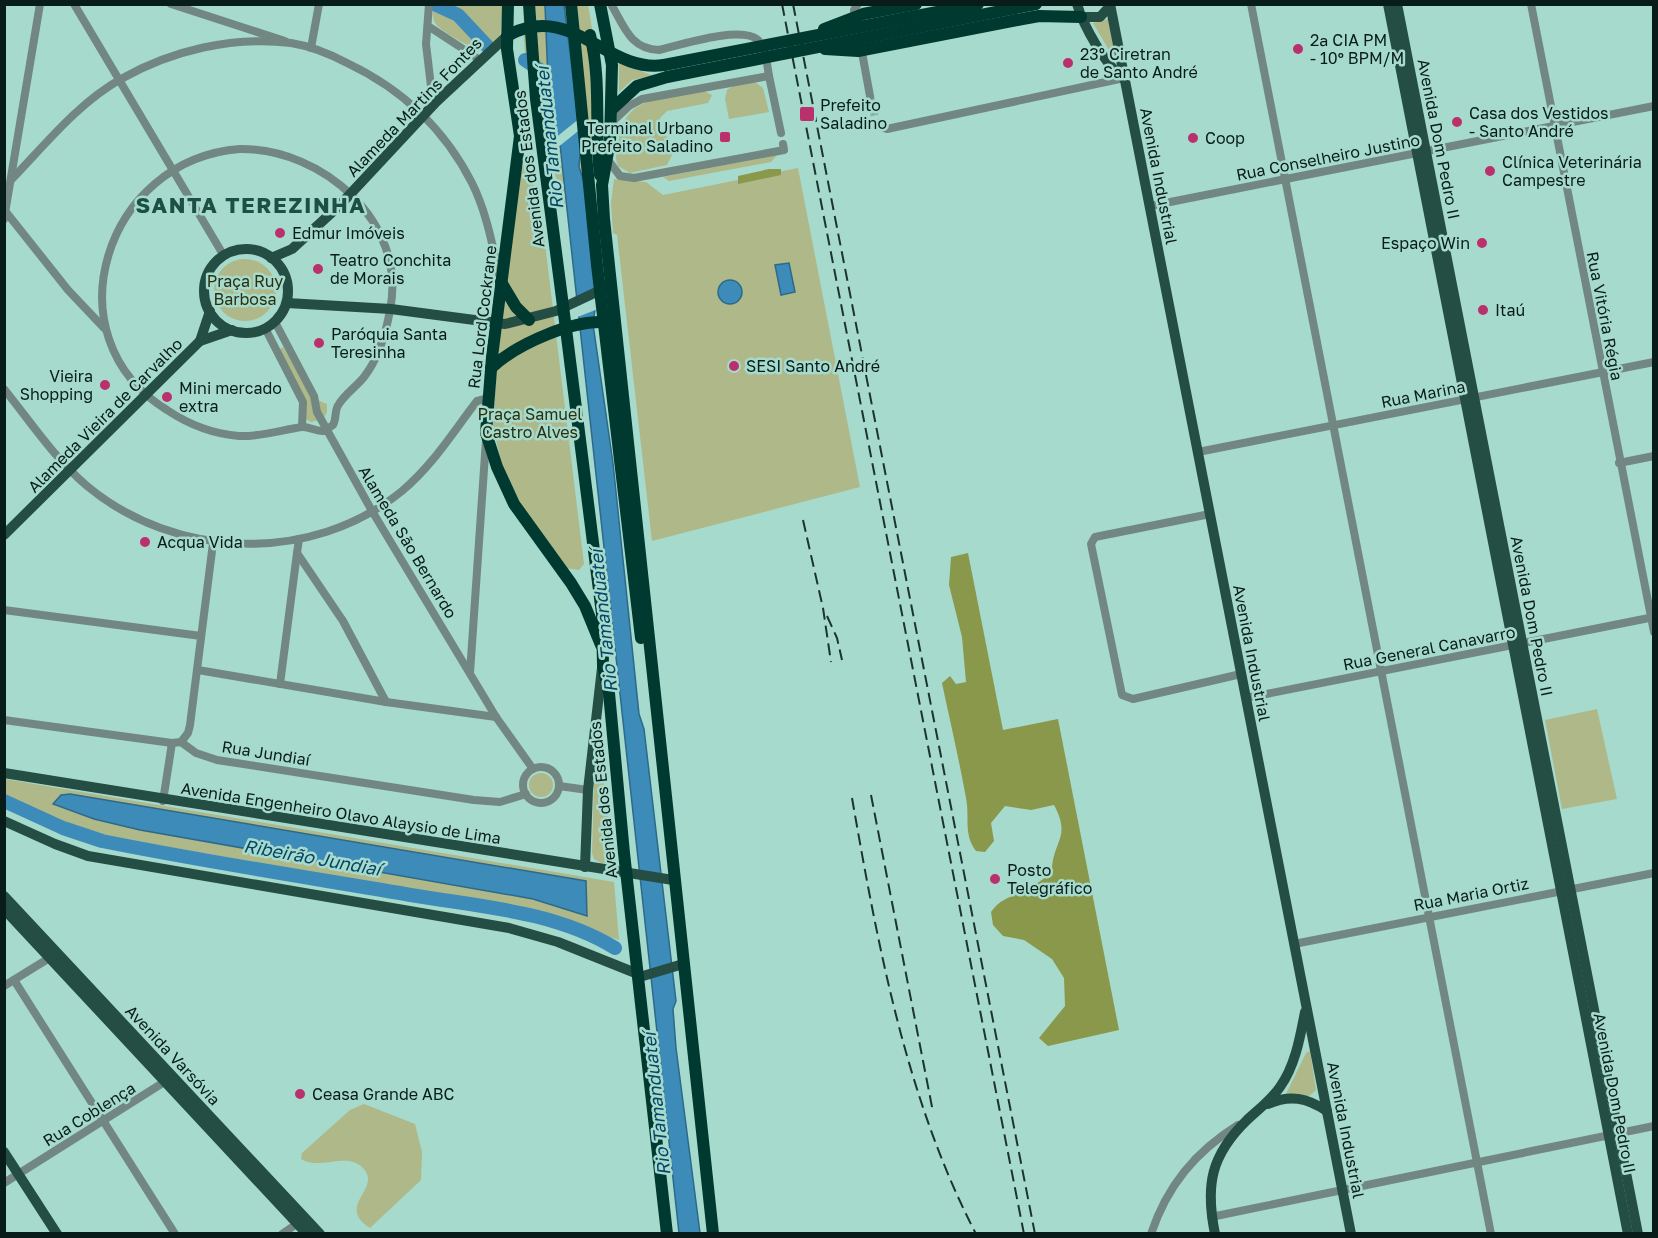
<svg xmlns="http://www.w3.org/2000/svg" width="1658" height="1238" font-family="'Golos Text',sans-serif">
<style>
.green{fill:#aeb889}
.forest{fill:#8a984b}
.water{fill:#3d8bb9;stroke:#2d6a89;stroke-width:1.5}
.pier{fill:#a6dacd}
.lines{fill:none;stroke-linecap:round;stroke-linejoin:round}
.river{stroke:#3d8bb9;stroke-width:14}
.minor-tunnel{stroke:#86b4a9;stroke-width:8;stroke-dasharray:8 4;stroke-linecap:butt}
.minor{stroke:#728781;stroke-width:8}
.major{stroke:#244d44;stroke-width:10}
.highway{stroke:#00392f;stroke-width:12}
.rail{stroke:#1b342f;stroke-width:2;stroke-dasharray:12 6;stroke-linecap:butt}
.highway-bridge{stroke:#00392f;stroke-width:12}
.poi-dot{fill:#b9306d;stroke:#a6dacd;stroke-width:2}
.labels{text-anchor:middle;stroke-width:5;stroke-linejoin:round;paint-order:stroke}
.poi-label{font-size:16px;fill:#081d19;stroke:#a6dacd;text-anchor:start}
.street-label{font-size:16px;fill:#081d19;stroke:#a6dacd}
.park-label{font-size:16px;fill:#2a300e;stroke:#a6dacd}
.water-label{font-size:18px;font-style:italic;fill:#054666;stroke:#a6dacd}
.district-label{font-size:22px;font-weight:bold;letter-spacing:1.5px;fill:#1d5045;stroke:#a6dacd}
</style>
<rect width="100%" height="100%" fill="#a6dacd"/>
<g class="green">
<path d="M494,4L503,6L500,37L484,51C474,50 441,32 435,23C432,17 433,11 433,5Z"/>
<path d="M524,5H545L548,81L554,131L560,145L566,208C545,141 519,75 524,5Z"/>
<path d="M564,5H588C601,71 596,129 588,194L579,167L581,140Z"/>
<polygon points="1108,19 1116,60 1116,62 1093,23"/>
<polygon points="619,62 653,76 632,80 619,92"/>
<polygon points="755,82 763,88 769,112 729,119 725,99 727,90 733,86"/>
<path d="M704,91L712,95L708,103L667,111L660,118L661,133L669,138L672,155L667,165L630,173L618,166C614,157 617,148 619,139C625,94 668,98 704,91Z"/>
<polygon points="777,155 771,162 669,181 663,177"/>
<polygon points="525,165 530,168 542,219 584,564 579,570 565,568 531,524 505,478 493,427 497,362 521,168"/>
<polygon points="798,168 860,487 652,541 617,235 613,233 611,203 614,179 646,182 663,195"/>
<circle cx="245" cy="290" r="31"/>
<polygon points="283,347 313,398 327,404 327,412 323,419 311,422 304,418 301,405 275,352"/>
<polygon points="1597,709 1617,799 1562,809 1545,720"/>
<polygon points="599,738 610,838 615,845 616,864 601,863 594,859 592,853 594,783"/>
<circle cx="541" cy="785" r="12"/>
<polygon points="5,779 614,882 619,940 533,911 95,834 67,826 5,798"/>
<polygon points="1310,1051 1316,1090 1309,1096 1286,1094 1306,1053"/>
<path d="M364,1104L415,1124L422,1152L421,1180L370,1228C335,1205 383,1189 363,1168C346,1151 321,1171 301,1159L302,1153L350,1110Z"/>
</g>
<g class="forest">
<polygon points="769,169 781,169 781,175 738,184 738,176"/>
<path d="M968,553L1003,730L1058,719L1119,1030L1048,1046L1039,1038L1065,1006L1064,978L1052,959L1024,940L1003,936L993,925L991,912C1001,897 1014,897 1028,889C1036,885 1044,878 1052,872C1052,841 1072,838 1054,805L1031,810L1005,806L991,823L994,841L985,852L976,851C963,834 970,817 966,798C959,759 950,721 942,683L950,676L956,684L966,682L962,637L949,585L951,557Z"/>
</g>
<g class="water">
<polygon points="545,5 564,5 581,140 579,167 588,194 596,302 593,324 613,463 639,714 644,729 676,1001 673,1009 676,1048 700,1233 679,1233 560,145 554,131 548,81"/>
<polygon points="789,263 795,292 781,295 775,265"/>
<circle cx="730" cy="292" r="12"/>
<polygon points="70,794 586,881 587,916 533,899 140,830 94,819 53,804 61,795"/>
</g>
<g class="pier">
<polygon points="580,118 582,128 557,148 554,139"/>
<polygon points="594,292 598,309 575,318 573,302"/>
</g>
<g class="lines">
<g class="river">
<polyline points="434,4 458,15 488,47"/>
<polyline points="525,60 560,83"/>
<path d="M4,801L63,828L102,841C206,862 312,878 417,896C484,907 556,912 615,948"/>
</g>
<polyline class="minor-tunnel" points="870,96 877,125"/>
<g class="minor">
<polyline points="74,4 224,256"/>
<polyline points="171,4 285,41"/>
<polyline points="429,4 426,44 432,95 436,102"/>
<path d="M611,4C624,26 630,49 659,50C680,45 742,25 758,40C766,48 767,65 769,76"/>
<polyline points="1251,4 1491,1234"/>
<polyline points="1531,4 1654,632"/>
<polyline points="855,20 854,10 858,4"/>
<polyline points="428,26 480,60"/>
<polyline points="861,47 870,96"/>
<polyline points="311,48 319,4"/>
<polyline points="611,123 629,106 642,99 769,76 781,133"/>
<polyline points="877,125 887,129 1124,78"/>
<path d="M240,149C322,148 408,222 390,310C386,333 378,359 364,377C356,387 345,394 339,404C334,410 337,418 333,425L324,431C315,432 309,426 302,427C281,430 261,437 239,436C214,434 188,424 167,410C48,337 105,159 240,149Z"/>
<polyline points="608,160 620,176 634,178 784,150 783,144"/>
<path d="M11,180C45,145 78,103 121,79C172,50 233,36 291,43C310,46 330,54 347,63C402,89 444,128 472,183C486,211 492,243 499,274"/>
<polyline points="1150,206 1654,106"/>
<polyline points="6,212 68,290 104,328"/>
<polyline points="4,219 40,4"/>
<polyline points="275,322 314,396 317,412 372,511 496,717 533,769"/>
<polyline points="265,328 303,402 302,427"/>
<path d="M4,389C30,421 55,459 87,486C175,559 311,565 402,491C433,465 453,432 477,401L489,398"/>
<polyline points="1198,452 1654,362"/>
<polyline points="1619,463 1654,456"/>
<polyline points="1210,514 1095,537 1091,544 1122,695 1133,699 1241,674"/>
<polyline points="299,539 297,553 343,621 386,702"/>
<polyline points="4,610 201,636"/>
<polyline points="198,670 386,702 496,717"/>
<polyline points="470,673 486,440"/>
<polyline points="280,684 297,553"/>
<polyline points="1246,698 1654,617"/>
<polyline points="4,720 172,743 181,742 196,753 217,760 474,800 500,802 526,794"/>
<polyline points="181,742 188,733 190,725 213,543"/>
<circle cx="541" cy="785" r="18"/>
<polyline points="559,786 588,790"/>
<polyline points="163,801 172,743"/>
<polyline points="1294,944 1654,873"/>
<polyline points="14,980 175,1234"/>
<polyline points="4,986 51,957"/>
<polyline points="4,1183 169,1079"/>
<polyline points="1211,1217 1654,1126"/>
<polyline points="282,1234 301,1221"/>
<path d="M1151,1234C1167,1186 1195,1152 1238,1125"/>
</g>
<g class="major">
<path d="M1077,4C1083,25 1106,67 1124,78"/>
<polyline points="1110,4 1351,1234"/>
<polyline points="1388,4 1628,1234"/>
<polyline points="1397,4 1638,1234"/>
<polyline points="1081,17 1100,17 1110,6"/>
<circle cx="246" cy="291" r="42"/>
<polyline points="271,258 292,249 340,205 436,102 507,36"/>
<polyline points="287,303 391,309 505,324 556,311 605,288"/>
<polyline points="200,341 210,311"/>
<polyline points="4,535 200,341 232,330"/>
<polyline points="4,773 673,880"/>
<polyline points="4,821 55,844 88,856 509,928 558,942 643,976 683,964"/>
<polyline points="585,867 588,790 602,668"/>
<polyline points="4,896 320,1234"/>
<polyline points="4,909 307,1234"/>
<path d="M1268,1104C1290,1094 1307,1098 1327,1111"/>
<polyline points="4,1152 57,1234"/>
<path d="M1215,1234C1205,1185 1211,1155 1247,1120C1259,1109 1271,1100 1280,1087C1295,1066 1300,1038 1305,1012"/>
</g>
<g class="highway">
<polyline points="508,4 507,49 520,136 492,357 486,433 497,467 514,504 571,583 585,606 601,645"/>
<polyline points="600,4 612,65 610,141 602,185 604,219 713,1234"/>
<polyline points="1017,20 1039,16 1081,17"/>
<path d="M590,35C602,81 594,128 600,175"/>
<path d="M507,36C572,0 607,74 664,65"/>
<polyline points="611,110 637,86 667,77"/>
<polyline points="501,282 516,307 529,320"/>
<polyline points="566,329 602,614 603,666 609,693 624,853 667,1234"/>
<path d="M491,368C517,344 576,317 612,323"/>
</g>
<g class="rail">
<polyline points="782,4 1024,1234"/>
<polyline points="793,4 1035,1234"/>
<polyline points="803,520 823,608 831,662"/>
<polyline points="827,616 837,638 842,660"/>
<polyline points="871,795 933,1112"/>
<path d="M852,798C878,946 906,1099 976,1234"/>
</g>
<g class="highway-bridge">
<polyline points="529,4 536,99 566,329"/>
<polyline points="571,4 597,265 641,638"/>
<polyline points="824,29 863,14 916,4"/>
<polyline points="825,49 858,51 1017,20"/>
<polyline points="664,65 978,4"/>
<polyline points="667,77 1036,4"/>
</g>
</g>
<g class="poi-dot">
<circle cx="1298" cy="49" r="6"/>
<circle cx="1068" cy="63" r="6"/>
<rect x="799" y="106" width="16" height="16" rx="3"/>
<circle cx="1457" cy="122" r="6"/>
<rect x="719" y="131" width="12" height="12" rx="3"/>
<circle cx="1193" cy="138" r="6"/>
<circle cx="1490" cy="171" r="6"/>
<circle cx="280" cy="233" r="6"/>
<circle cx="1482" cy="243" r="6"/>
<circle cx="318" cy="269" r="6"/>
<circle cx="1483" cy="310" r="6"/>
<circle cx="319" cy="343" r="6"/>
<circle cx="734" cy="366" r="6"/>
<circle cx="105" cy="385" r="6"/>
<circle cx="167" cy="397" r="6"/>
<circle cx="145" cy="542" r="6"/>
<circle cx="995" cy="879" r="6"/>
<circle cx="300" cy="1094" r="6"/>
</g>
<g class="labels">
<g class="poi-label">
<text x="1310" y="46">2ª CIA PM<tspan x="1310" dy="18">- 10º BPM/M</tspan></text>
<text x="1080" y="60">23° Ciretran<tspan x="1080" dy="18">de Santo André</tspan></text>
<text x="820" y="111">Prefeito<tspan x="820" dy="18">Saladino</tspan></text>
<text x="1469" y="119">Casa dos Vestidos<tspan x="1469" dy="18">- Santo André</tspan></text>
<text x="713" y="134" text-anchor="end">Terminal Urbano<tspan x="713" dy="18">Prefeito Saladino</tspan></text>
<text x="1205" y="144">Coop</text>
<text x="1502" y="168">Clínica Veterinária<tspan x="1502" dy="18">Campestre</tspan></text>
<text x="292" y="239">Edmur Imóveis</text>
<text x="1470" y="249" text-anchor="end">Espaço Win</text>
<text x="330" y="266">Teatro Conchita<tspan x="330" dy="18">de Morais</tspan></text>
<text x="1495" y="316">Itaú</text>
<text x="331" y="340">Paróquia Santa<tspan x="331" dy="18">Teresinha</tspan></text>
<text x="746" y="372">SESI Santo André</text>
<text x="93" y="382" text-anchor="end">Vieira<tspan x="93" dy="18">Shopping</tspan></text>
<text x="179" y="394">Mini mercado<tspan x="179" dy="18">extra</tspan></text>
<text x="157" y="548">Acqua Vida</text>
<text x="1007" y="876">Posto<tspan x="1007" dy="18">Telegráfico</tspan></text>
<text x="312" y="1100">Ceasa Grande ABC</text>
</g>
<g class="street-label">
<text transform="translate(414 107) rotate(-46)" y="6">Alameda Martins Fontes</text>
<text transform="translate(1439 139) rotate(79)" y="6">Avenida Dom Pedro II</text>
<text transform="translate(1328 157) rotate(-11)" y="6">Rua Conselheiro Justino</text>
<text transform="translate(529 169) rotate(-97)" y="6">Avenida dos Estados</text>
<text transform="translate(1159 176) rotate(79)" y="6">Avenida Industrial</text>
<text transform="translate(1605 316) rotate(79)" y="6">Rua Vitória Régia</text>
<text transform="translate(482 317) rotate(-83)" y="6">Rua Lord Cockrane</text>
<text transform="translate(1423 394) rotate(-11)" y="6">Rua Marina</text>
<text transform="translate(105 415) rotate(-45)" y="6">Alameda Vieira de Carvalho</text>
<text transform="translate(408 542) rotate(59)" y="6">Alameda São Bernardo</text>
<text transform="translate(1532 616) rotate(79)" y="6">Avenida Dom Pedro II</text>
<text transform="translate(1429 648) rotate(-11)" y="6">Rua General Canavarro</text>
<text transform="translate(1252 653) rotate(79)" y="6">Avenida Industrial</text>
<text transform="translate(266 753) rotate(9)" y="6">Rua Jundiaí</text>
<text transform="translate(603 800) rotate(-96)" y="6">Avenida dos Estados</text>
<text transform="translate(341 813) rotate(9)" y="6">Avenida Engenheiro Olavo Alaysio de Lima</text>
<text transform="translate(1471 894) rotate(-11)" y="6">Rua Maria Ortiz</text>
<text transform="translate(173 1055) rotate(47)" y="6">Avenida Varsóvia</text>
<text transform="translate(1615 1093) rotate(79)" y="6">Avenida Dom Pedro II</text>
<text transform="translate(89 1114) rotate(-32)" y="6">Rua Coblença</text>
<text transform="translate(1346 1130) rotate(79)" y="6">Avenida Industrial</text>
</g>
<g class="park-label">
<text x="245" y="287">Praça Ruy<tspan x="245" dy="18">Barbosa</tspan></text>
<text x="530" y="420">Praça Samuel<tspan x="530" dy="18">Castro Alves</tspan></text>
</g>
<g class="water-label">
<text transform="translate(550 138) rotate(-96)" y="6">Rio Tamanduateí</text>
<text transform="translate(604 621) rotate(-96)" y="6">Rio Tamanduateí</text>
<text transform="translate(312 858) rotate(10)" y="6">Ribeirão Jundiaí</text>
<text transform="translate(657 1104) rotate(-96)" y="6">Rio Tamanduateí</text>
</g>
<g class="district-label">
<text x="251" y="213">SANTA TEREZINHA</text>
</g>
</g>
<rect width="1658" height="1238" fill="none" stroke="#081d19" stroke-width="12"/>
</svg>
